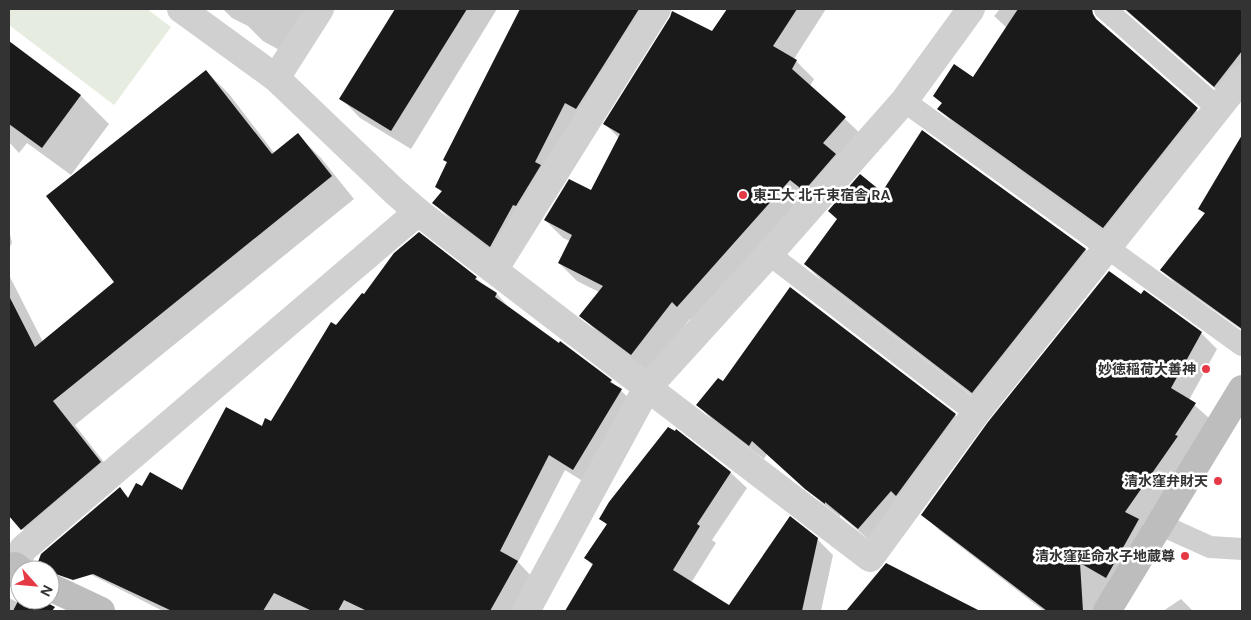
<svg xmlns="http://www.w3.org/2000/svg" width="1251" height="620" font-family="'DM Sans','Noto Sans JP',sans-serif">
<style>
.garden{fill:#e6ecdf}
.shadow{fill:#0003}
.building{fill:#1a1a1a}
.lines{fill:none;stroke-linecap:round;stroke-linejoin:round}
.lane{stroke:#d0d0d0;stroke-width:22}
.street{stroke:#d0d0d0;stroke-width:28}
.secondary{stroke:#bdbdbd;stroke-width:28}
.poi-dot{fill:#e63946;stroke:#fff;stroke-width:2}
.labels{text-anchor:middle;stroke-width:5;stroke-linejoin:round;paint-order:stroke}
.poi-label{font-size:14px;font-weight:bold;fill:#333;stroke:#fff;text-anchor:end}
</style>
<rect width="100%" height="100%" fill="#fff"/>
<polygon class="garden" points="9,9 147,9 171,27 114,105 9,25"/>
<g class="shadow">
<polygon points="223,9 324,9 292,57 263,41 248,26 232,18"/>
<polygon points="399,9 497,9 411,149 360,118 341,98 372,61"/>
<polygon points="521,9 656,9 509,265 453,222 434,203 442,192 436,187 448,163 444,160"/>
<polygon points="728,9 826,9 794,59 814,79 810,86 863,136 696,324 690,319 649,372 599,334 581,316 599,292 577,281 559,263 570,241 563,238 545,220 591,192 619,138 605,124 713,33"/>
<polygon points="1000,9 1086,9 1109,32 1213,125 1119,243 955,125 939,109 943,104 934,96 974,79 1007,28 994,16"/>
<polygon points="1124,9 1242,9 1242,80 1227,99"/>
<polygon points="9,43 81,96 109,124 71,175 27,143 19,153 9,142"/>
<polygon points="206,71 229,94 275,154 298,135 321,158 354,199 75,425 120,483 41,549 9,514 9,275 43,342 116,283"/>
<polygon points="923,132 1086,250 1101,265 988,408 821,280 805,264 882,193"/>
<polygon points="1242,138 1242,330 1175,283 1162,270 1206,215 1200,209"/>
<polygon points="9,230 12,243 9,248"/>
<polygon points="476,278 484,286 497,294 512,311 611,381 637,406 589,485 565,470 518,562 534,579 515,611 163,611 82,570 120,489 129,498 143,487 182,491 262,427 271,423 337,327"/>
<polygon points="1144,292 1201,333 1217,349 1189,400 1211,420 1193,453 1143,525 1154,536 1114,611 1044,611 939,530 923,514"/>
<polygon points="723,383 955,415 970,430 873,543 840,515 840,517 822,503 767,454 764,459 712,420 698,405"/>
<polygon points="731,473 747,488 712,540 716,543 691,583 729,607 817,539 833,555 821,611 567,611 593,566 586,558 607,525 600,518"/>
<polygon points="886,565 977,611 848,611"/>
<polygon points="9,598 19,603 20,600 32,600 52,611 9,611"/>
<polygon points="1181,599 1193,611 1163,611"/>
</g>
<g class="building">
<polygon points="395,9 467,9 391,131 339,99"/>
<polygon points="520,9 639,9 576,109 565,103 535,162 541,165 516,206 513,205 490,247 432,203 442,191 435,187 447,162 443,160"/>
<polygon points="727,9 797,9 773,46 797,60 792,69 846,117 823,143 836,154 804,191 790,180 677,307 672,302 631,355 579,316 603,286 558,263 572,235 544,220 569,179 591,190 620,134 603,124 670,17 672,11 712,31"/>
<polygon points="1018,9 1092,9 1093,14 1096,19 1198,108 1103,228 937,109 942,103 933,96 954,64 973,77"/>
<polygon points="1125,9 1242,9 1242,51 1214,87"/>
<polygon points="9,41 81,95 42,148 9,124"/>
<polygon points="206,70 272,154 298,133 332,176 53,401 101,462 21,530 9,516 9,296 35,347 114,282 46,196"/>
<polygon points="922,130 1086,249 972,393 804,264 837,219 828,211 860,174 882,192"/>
<polygon points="1242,135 1242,329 1160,270 1205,213 1198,209"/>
<polygon points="419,232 477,277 475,279 497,293 495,297 559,343 560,341 612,380 610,382 622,389 573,470 549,455 500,551 518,561 490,611 367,611 344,600 338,611 312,611 274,593 263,611 172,611 93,574 73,580 50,572 50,570 35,570 41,554 120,487 128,498 136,483 142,486 150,472 182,490 226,407 262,426 265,418 271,421 331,322 336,325 362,293 364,294 394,253"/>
<polygon points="1109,271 1141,294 1144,290 1202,332 1171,388 1196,403 1175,435 1178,436 1125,512 1139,519 1106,578 1080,563 1083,611 1047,611 921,515 988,422"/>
<polygon points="790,287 956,414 896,496 891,491 858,529 825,502 825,504 805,489 752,441 749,446 696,405 718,378 723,381"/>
<polygon points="668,427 675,431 676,429 731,472 697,524 700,526 673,570 729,605 790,516 818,538 802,611 565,611 593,564 584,558 607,524 599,519 609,502"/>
<polygon points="886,563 980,611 846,611"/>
<polygon points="20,597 20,600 42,600 55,607 52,611 13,611"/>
</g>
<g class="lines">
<g class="lane">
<polyline points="1105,9 1219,109"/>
<polyline points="904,101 1242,345"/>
<polyline points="769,254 976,413"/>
<polyline points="1159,524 1210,547 1242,549"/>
</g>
<g class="street">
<polyline points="181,9 276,78 394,191 418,212 870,558 976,413 1242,78"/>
<polyline points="276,78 320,9"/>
<polyline points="494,270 657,9"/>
<polyline points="9,562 15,566 23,549 418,212"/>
<polyline points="526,611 647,388 769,254 904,101 971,9"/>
</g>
<g class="secondary">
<polyline points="9,573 15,566 20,570"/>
<polyline points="50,587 101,611"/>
<polyline points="1107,611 1242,389"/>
</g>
</g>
<g class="poi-dot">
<circle cx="743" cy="195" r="5"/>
<circle cx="1206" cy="369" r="5"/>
<circle cx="1218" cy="481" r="5"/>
<circle cx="1185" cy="556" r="5"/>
</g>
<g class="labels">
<g class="poi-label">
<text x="753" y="200" text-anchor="start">東工大 北千束宿舎 RA</text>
<text x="1196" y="374">妙徳稲荷大善神</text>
<text x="1208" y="486">清水窪弁財天</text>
<text x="1175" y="561">清水窪延命水子地蔵尊</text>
</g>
</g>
<rect width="1251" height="620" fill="none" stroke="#333333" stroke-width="20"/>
<g transform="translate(35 585) rotate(117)"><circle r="24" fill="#ffffff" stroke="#adadad"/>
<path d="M0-4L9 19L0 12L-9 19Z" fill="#e63946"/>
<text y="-8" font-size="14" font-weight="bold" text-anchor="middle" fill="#333333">N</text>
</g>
</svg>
